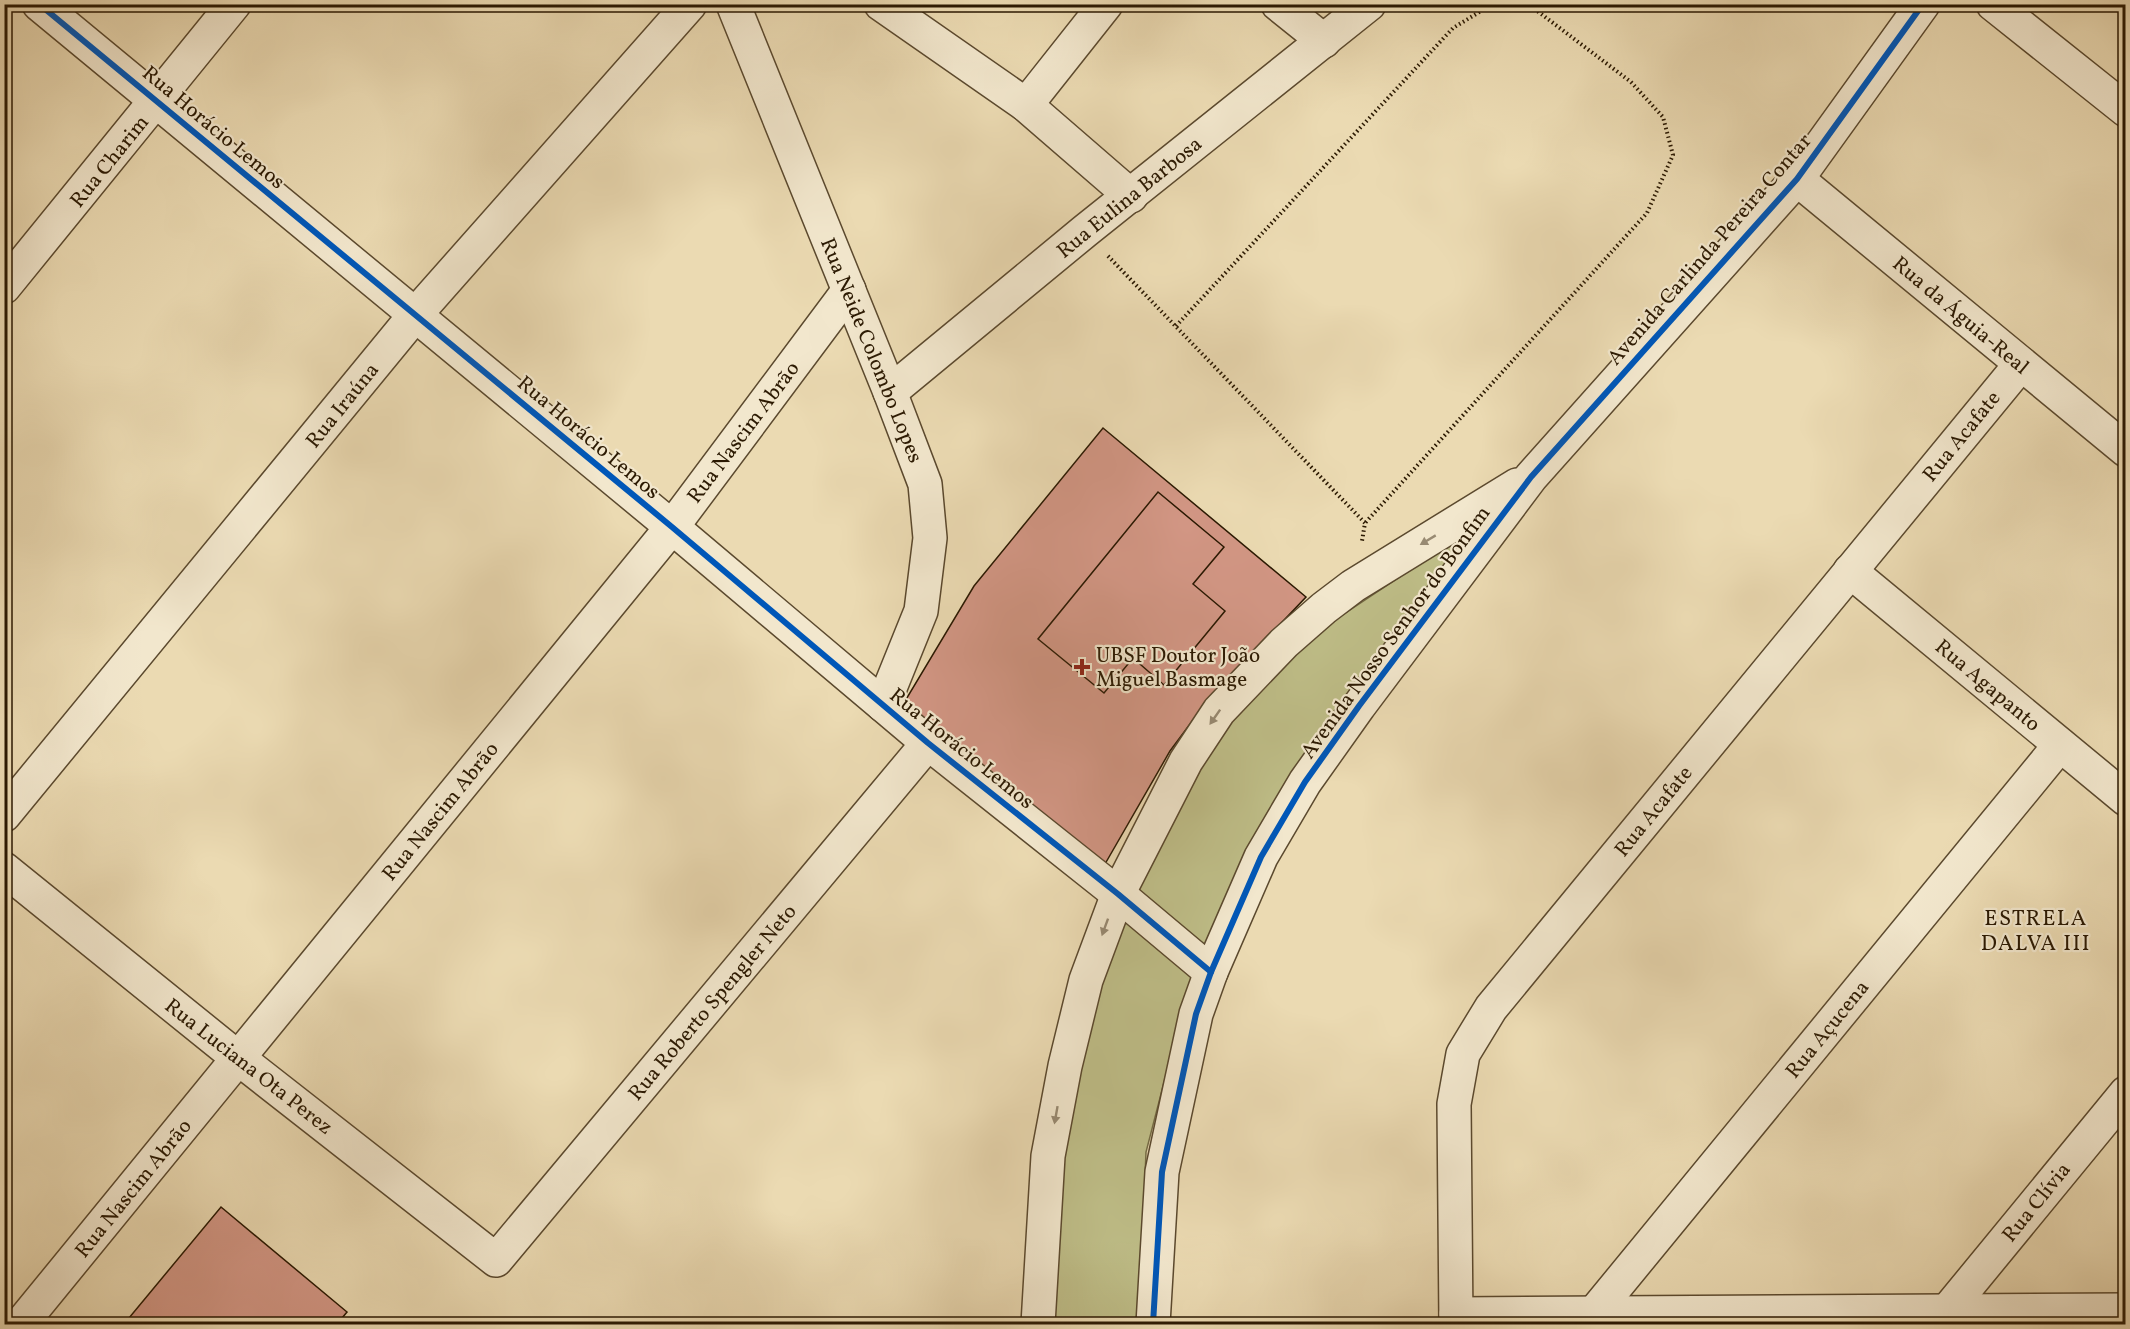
<svg xmlns="http://www.w3.org/2000/svg" width="2130" height="1329" font-family="Vollkorn,serif">
<style>
.green{fill:#bebd87;stroke:#746b44;stroke-width:1.5}
.building{fill:#d29684;stroke:#2b1902;stroke-width:1.5}
.lines{fill:none;stroke-linecap:round;stroke-linejoin:round}
.minor-casing{stroke:#5b492e;stroke-width:36}
.tertiary-casing{stroke:#5b492e;stroke-width:36}
.path{stroke:#2b1902;stroke-width:4;stroke-dasharray:1.5 3;stroke-linecap:butt}
.minor{stroke:#f2e7cd;stroke-width:33}
.tertiary{stroke:#f2e7cd;stroke-width:33}
.cycleway-casing{stroke:#f2e7cd;stroke-width:10}
.cycleway{stroke:#0057b8;stroke-width:6}
.oneway{fill:#988a72}
.poi-dot{fill:#8f2418;stroke:#f2e7cd;stroke-width:2}
.labels{text-anchor:middle;stroke-width:4.5;stroke-linejoin:round;paint-order:stroke}
.street-label{font-size:21px;fill:#2b1902;stroke:#f2e7cd}
.poi-label{font-size:21px;fill:#2b1902;stroke:#f2e7cd;text-anchor:start}
.neighbourhood-label{font-size:22px;letter-spacing:1.5px;fill:#2b1902;stroke:#f2e7cd}
</style>
<rect width="100%" height="100%" fill="#ebdab2"/>
<filter id="stains"><feTurbulence type="fractalNoise" baseFrequency=".00333" numOctaves="4"/><feColorMatrix values="0 0 0 0 .2 0 0 0 0 .09 0 0 0 0 .02 0 0 0 .5 -.17"/></filter>
<radialGradient id="worn" r=".72"><stop offset=".6" stop-color="#630" stop-opacity="0"/><stop offset="1" stop-color="#630" stop-opacity=".3"/></radialGradient>
<polygon class="green" points="1472,529 1332,714 1293,780 1185,1001 1146,1152 1139,1324 1054,1324 1065,1136 1079,1054 1126,899 1216,733 1276,668 1338,618"/>
<g class="building">
<polygon points="1103,428 1306,597 1208,700 1170,751 1105,864 899,711 974,586"/>
<polygon points="1158,492 1224,547 1193,584 1225,611 1164,685 1133,658 1104,693 1038,639"/>
<polygon points="221,1207 347,1312 337,1324 124,1324"/>
</g>
<g class="lines">
<defs>
<g id="minor">
<polyline points="39,4 672,527 928,743 1118,894 1211,972"/>
<polyline points="733,4 890,392 925,484 930,538 921,611 883,705"/>
<polyline points="881,4 1026,105 1131,196"/>
<polyline points="1278,4 1324,41"/>
<polyline points="1993,4 2126,110"/>
<polyline points="1026,105 1106,4"/>
<polyline points="1797,179 2126,450"/>
<polyline points="4,287 234,4"/>
<polyline points="890,392 1085,231 1369,4"/>
<polyline points="1850,571 2126,799"/>
<polyline points="4,815 415,315 690,4"/>
<polyline points="4,869 238,1058 496,1260 928,743"/>
<polyline points="1947,1311 2126,1093"/>
<polyline points="1594,1313 2060,745"/>
<polyline points="1456,1314 2126,1310"/>
<polyline points="21,1324 672,527 849,290"/>
<polyline points="1456,1324 1454,1104 1463,1054 1491,1008 2021,364"/>
</g>
<g id="tertiary">
<polyline points="1038,1324 1048,1156 1065,1066 1086,980 1118,894 1186,761 1219,711 1284,643 1324,608 1353,586 1517,485"/>
<polyline points="1153,1324 1162,1172 1196,1014 1211,972 1261,857 1305,782 1359,706 1531,477 1797,179 1923,4"/>
</g>
</defs>
<use href="#minor" class="minor-casing"/>
<use href="#tertiary" class="tertiary-casing"/>
<g class="path">
<polyline points="1108,256 1365,523 1362,541"/>
<polyline points="1176,326 1453,28 1491,5 1532,7 1631,82 1663,117 1673,155 1647,213 1365,523"/>
</g>
<use href="#minor" class="minor"/>
<use href="#tertiary" class="tertiary"/>
<defs>
<g id="cycleway">
<polyline points="39,4 672,527 928,743 1118,894 1211,972"/>
<polyline points="1153,1324 1162,1172 1196,1014 1211,972 1261,857 1305,782 1359,706 1531,477 1797,179 1923,4"/>
</g>
</defs>
<use href="#cycleway" class="cycleway-casing"/>
<use href="#cycleway" class="cycleway"/>
</g>
<defs><path id="oneway-solid" d="M-6-.8H1V-3.2L6.5 0L1 3.2V.8H-6Z" transform="scale(1.5)"/></defs>
<g class="oneway">
<use href="#oneway-solid" transform="translate(1428 540) rotate(149)"/>
<use href="#oneway-solid" transform="translate(1215 717) rotate(125)"/>
<use href="#oneway-solid" transform="translate(1105 927) rotate(110)"/>
<use href="#oneway-solid" transform="translate(1056 1115) rotate(100)"/>
</g>
<path class="poi-dot" d="M1079 658h6v6h6v6h-6v6h-6v-6h-6v-6h6z"/>
<g class="labels">
<g class="street-label">
<text transform="translate(214 127) rotate(40)" y="7">Rua Horácio Lemos</text>
<text transform="translate(109 161) rotate(-51)" y="7">Rua Charim</text>
<text transform="translate(1129 197) rotate(-39)" y="7">Rua Eulina Barbosa</text>
<text transform="translate(1709 249) rotate(-49)" y="7">Avenida Carlinda Pereira Contar</text>
<text transform="translate(1961 315) rotate(40)" y="7">Rua da Águia-Real</text>
<text transform="translate(872 350) rotate(68)" y="7">Rua Neide Colombo Lopes</text>
<text transform="translate(342 405) rotate(-51)" y="7">Rua Iraúna</text>
<text transform="translate(743 432) rotate(-53)" y="7">Rua Nascim Abrão</text>
<text transform="translate(1961 436) rotate(-51)" y="7">Rua Acafate</text>
<text transform="translate(589 437) rotate(40)" y="7">Rua Horácio Lemos</text>
<text transform="translate(1395 632) rotate(-54)" y="7">Avenida Nosso Senhor do Bonfim</text>
<text transform="translate(1988 685) rotate(40)" y="7">Rua Agapanto</text>
<text transform="translate(962 748) rotate(39)" y="7">Rua Horácio Lemos</text>
<text transform="translate(440 811) rotate(-51)" y="7">Rua Nascim Abrão</text>
<text transform="translate(1653 811) rotate(-51)" y="7">Rua Acafate</text>
<text transform="translate(712 1002) rotate(-50)" y="7">Rua Roberto Spengler Neto</text>
<text transform="translate(1827 1029) rotate(-51)" y="7">Rua Açucena</text>
<text transform="translate(249 1066) rotate(38)" y="7">Rua Luciana Ota Perez</text>
<text transform="translate(133 1188) rotate(-51)" y="7">Rua Nascim Abrão</text>
<text transform="translate(2036 1202) rotate(-51)" y="7">Rua Clívia</text>
</g>
<g class="poi-label">
<text x="1096" y="662">UBSF Doutor João<tspan x="1096" dy="24">Miguel Basmage</tspan></text>
</g>
<g class="neighbourhood-label">
<text x="2036" y="925">ESTRELA<tspan x="2036" dy="25">DALVA III</tspan></text>
</g>
</g>
<rect width="2130" height="1329" fill="none" stroke="#ebdab2" stroke-width="24"/>
<rect x="6" y="6" width="2118" height="1317" fill="none" stroke="#2b1902" stroke-width="3"/>
<rect x="12" y="12" width="2106" height="1305" fill="none" stroke="#2b1902" stroke-width="1.5"/>
<rect width="100%" height="100%" filter="url(#stains)"/>
<rect width="100%" height="100%" fill="url(#worn)"/>
</svg>
